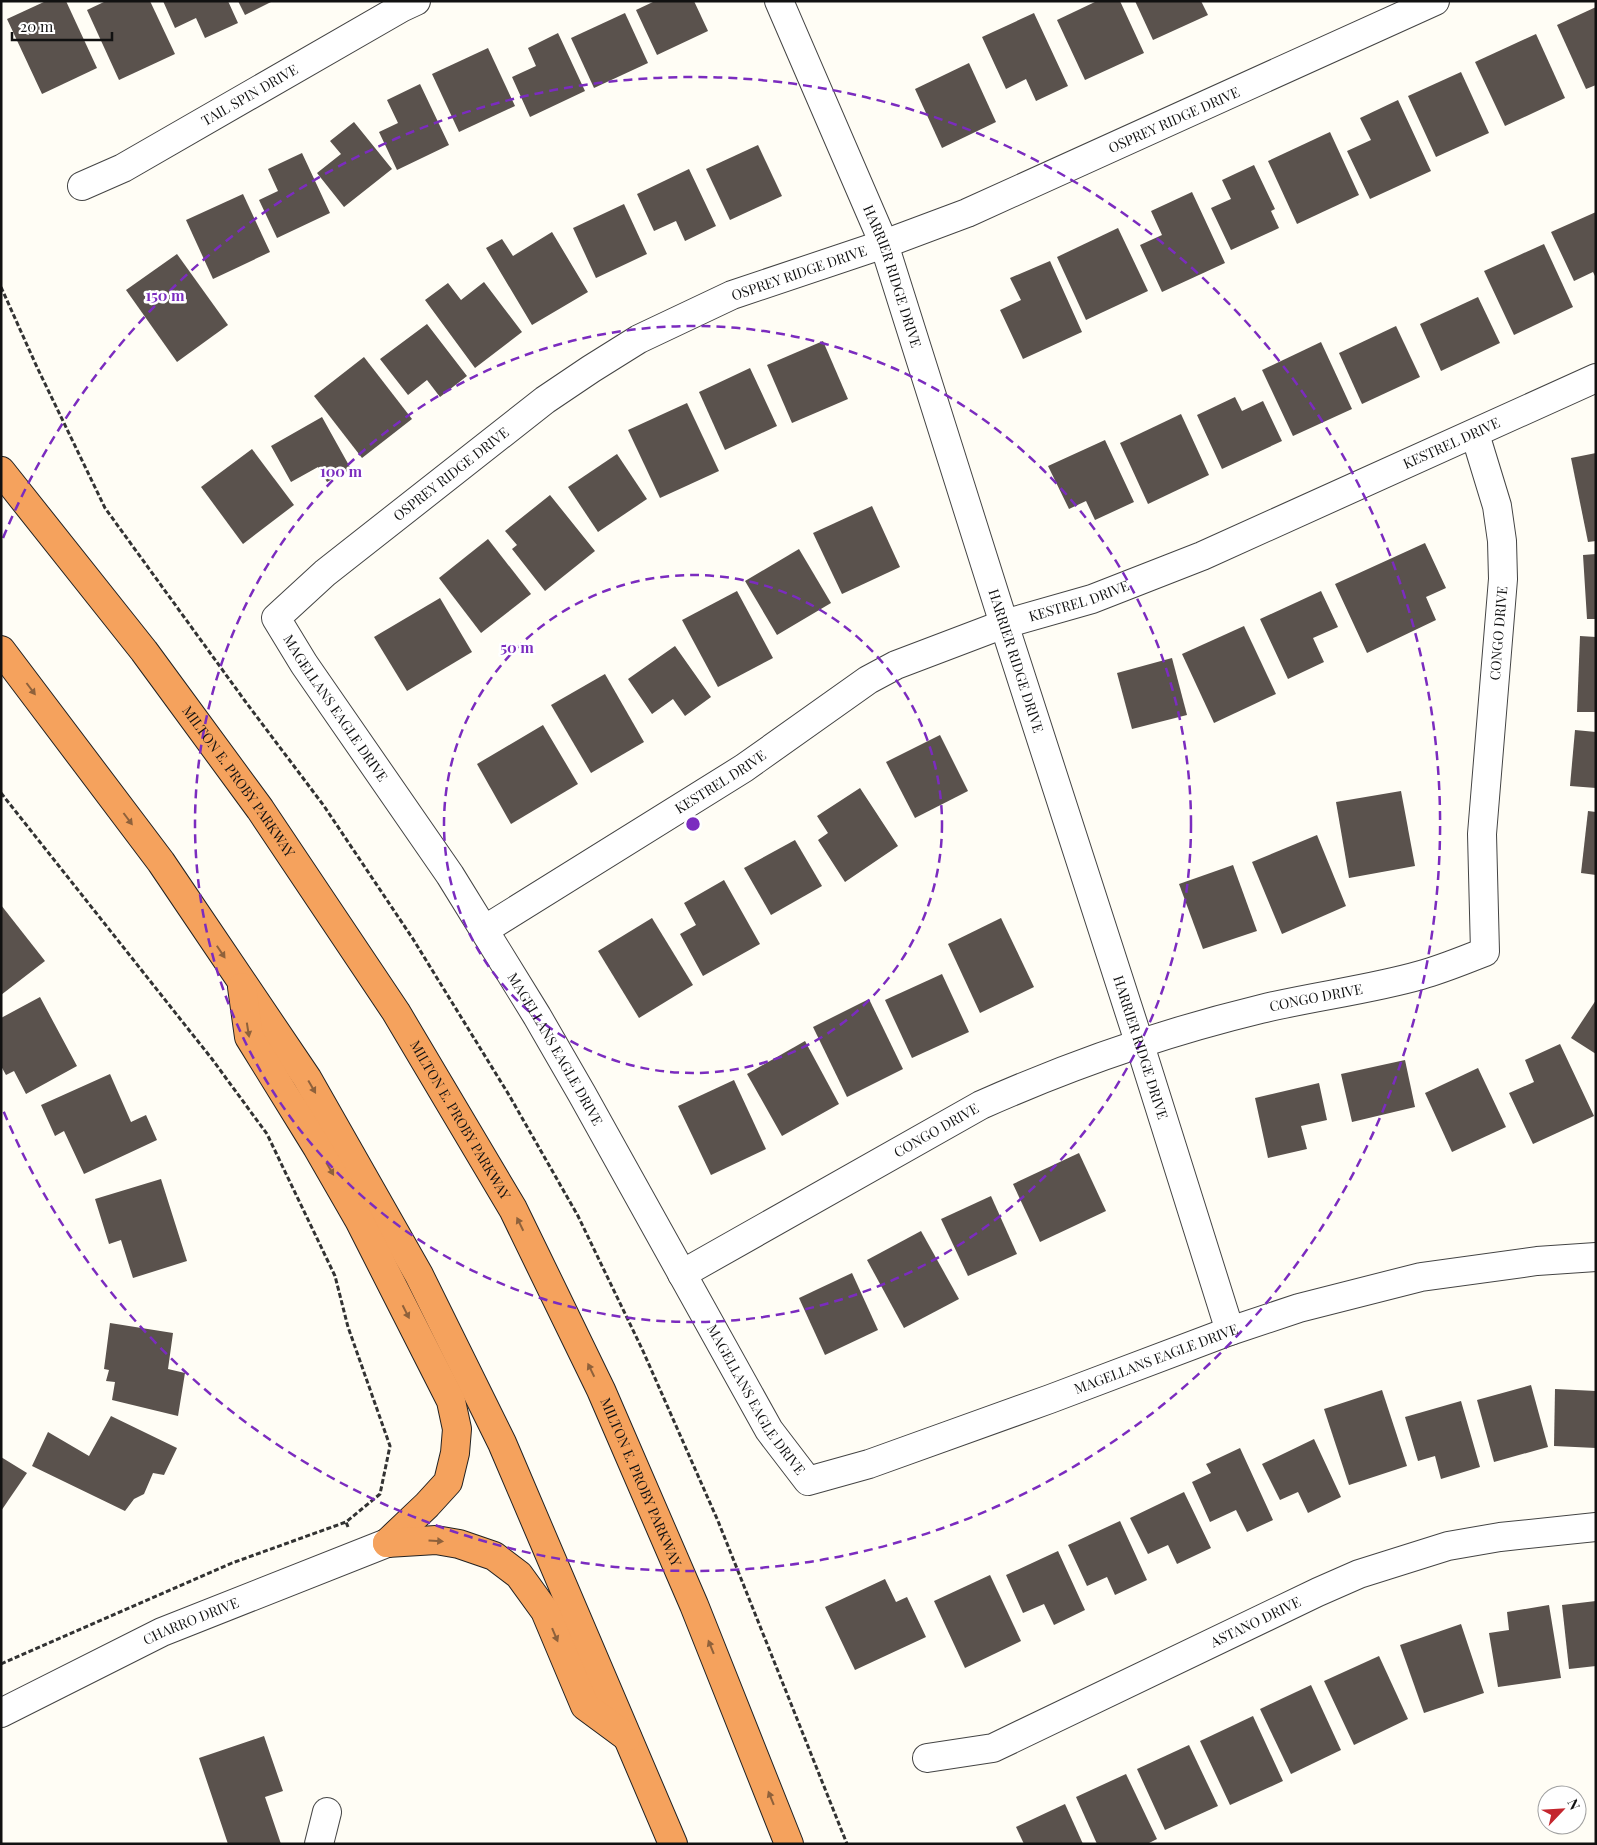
<svg xmlns="http://www.w3.org/2000/svg" width="1597" height="1845" font-family="'Playfair Display',serif">
<style>
.building{fill:#5a524d}
.lines{fill:none;stroke-linecap:round;stroke-linejoin:round}
.minor-casing{stroke:#444;stroke-width:30}
.highway-casing{stroke:#222;stroke-width:30}
.path{stroke:#333;stroke-width:3;stroke-dasharray:5 2.5;stroke-linecap:butt}
.minor{stroke:#fff;stroke-width:28}
.highway{stroke:#f5a25d;stroke-width:28}
.oneway{fill:#8e613b}
.ring{fill:none;stroke:#7b2cbf;stroke-width:2.5;stroke-dasharray:9 6}
.labels{text-anchor:middle;stroke-width:5;stroke-linejoin:round;paint-order:stroke}
.street-label{font-size:14px;fill:#111;stroke:#fff}
.centre{fill:#7b2cbf;stroke:#fff;stroke-width:2.5}
.ring-label{font-size:15px;text-anchor:middle;font-weight:bold;fill:#7b2cbf;stroke:#fff;stroke-width:5;stroke-linejoin:round;paint-order:stroke}
</style>
<rect width="100%" height="100%" fill="#fffdf5"/>
<g class="building">
<polygon points="46,1 66,1 97,68 42,94 7,19"/>
<polygon points="106,1 150,1 175,54 119,80 87,10"/>
<polygon points="163,1 228,1 238,23 205,38 196,18 175,28"/>
<polygon points="238,1 273,1 245,15"/>
<polygon points="655,1 694,1 708,31 657,55 636,10"/>
<polygon points="1097,1 1120,1 1144,53 1085,80 1057,20"/>
<polygon points="1135,1 1201,1 1208,15 1153,40"/>
<polygon points="1596,7 1596,85 1586,89 1557,25"/>
<polygon points="625,13 648,63 594,88 571,38"/>
<polygon points="1034,13 1068,86 1036,101 1026,79 1006,89 982,37"/>
<polygon points="558,33 585,91 530,117 512,77 536,66 528,48"/>
<polygon points="1536,34 1565,98 1505,126 1475,62"/>
<polygon points="488,48 515,106 459,132 432,74"/>
<polygon points="969,63 996,122 942,148 915,89"/>
<polygon points="1461,72 1489,133 1436,157 1408,96"/>
<polygon points="420,84 449,145 397,170 379,132 398,123 387,100"/>
<polygon points="1398,100 1431,171 1370,199 1347,151 1371,140 1360,118"/>
<polygon points="354,122 392,169 344,207 317,173 341,154 330,141"/>
<polygon points="1330,132 1359,195 1297,224 1268,161"/>
<polygon points="758,145 782,196 730,220 706,169"/>
<polygon points="302,153 330,213 277,238 259,200 278,191 268,169"/>
<polygon points="1254,165 1275,209 1271,211 1279,228 1231,250 1211,208 1231,199 1222,180"/>
<polygon points="689,169 716,226 685,241 676,221 654,231 637,194"/>
<polygon points="1192,192 1225,263 1162,292 1140,245 1162,235 1151,211"/>
<polygon points="243,194 270,252 213,279 186,220"/>
<polygon points="624,204 647,254 596,278 573,228"/>
<polygon points="1596,212 1596,278 1593,272 1574,281 1551,232"/>
<polygon points="1118,228 1148,291 1086,320 1057,257"/>
<polygon points="552,232 588,292 532,325 486,248 502,239 513,256"/>
<polygon points="1544,244 1573,307 1514,335 1484,271"/>
<polygon points="177,254 228,325 177,362 126,290"/>
<polygon points="1050,261 1082,332 1023,359 1000,310 1021,300 1010,278"/>
<polygon points="484,282 522,332 475,368 425,300 448,283 461,300"/>
<polygon points="1478,297 1500,343 1441,371 1420,324"/>
<polygon points="427,324 467,376 440,397 427,380 408,395 380,359"/>
<polygon points="1396,326 1420,377 1362,404 1339,353"/>
<polygon points="823,341 848,399 792,423 767,365"/>
<polygon points="1321,342 1352,409 1293,436 1262,370"/>
<polygon points="364,357 412,419 362,458 314,396"/>
<polygon points="750,368 777,426 725,450 699,392"/>
<polygon points="1235,397 1242,411 1263,401 1282,441 1222,469 1197,415"/>
<polygon points="687,403 719,471 660,498 628,430"/>
<polygon points="1181,414 1209,475 1148,504 1120,443"/>
<polygon points="322,417 351,469 327,482 318,467 291,482 271,446"/>
<polygon points="1105,440 1134,502 1095,520 1086,501 1069,509 1048,466"/>
<polygon points="252,449 294,505 243,544 201,487"/>
<polygon points="1596,453 1596,541 1588,542 1571,458"/>
<polygon points="617,454 647,499 598,532 568,487"/>
<polygon points="550,495 595,551 545,591 512,549 517,545 505,531"/>
<polygon points="872,506 900,567 842,594 813,533"/>
<polygon points="488,539 531,594 481,633 439,578"/>
<polygon points="1425,543 1446,588 1426,597 1436,620 1367,653 1335,584"/>
<polygon points="799,549 831,603 777,635 745,581"/>
<polygon points="1596,554 1596,619 1587,619 1583,555"/>
<polygon points="737,591 773,658 718,687 682,620"/>
<polygon points="1321,591 1338,627 1313,638 1324,662 1288,679 1260,619"/>
<polygon points="440,598 472,652 407,691 374,637"/>
<polygon points="1244,626 1276,694 1214,723 1182,654"/>
<polygon points="1580,636 1596,637 1596,712 1577,712"/>
<polygon points="675,646 711,697 685,716 673,699 652,714 628,679"/>
<polygon points="1172,658 1187,715 1132,729 1117,673"/>
<polygon points="605,674 644,742 591,773 551,705"/>
<polygon points="543,725 578,784 511,824 477,764"/>
<polygon points="1575,730 1596,732 1596,788 1570,786"/>
<polygon points="940,735 968,791 915,818 886,762"/>
<polygon points="860,788 898,846 845,882 818,840 828,833 817,816"/>
<polygon points="1401,791 1415,866 1349,878 1336,802"/>
<polygon points="1588,811 1596,812 1596,875 1581,873"/>
<polygon points="1317,835 1346,906 1282,934 1252,862"/>
<polygon points="795,840 822,886 771,915 744,868"/>
<polygon points="1233,865 1257,931 1203,949 1179,884"/>
<polygon points="724,880 760,944 703,976 680,934 696,925 684,903"/>
<polygon points="1,905 45,961 1,995"/>
<polygon points="652,918 693,985 639,1018 598,951"/>
<polygon points="1001,918 1034,987 980,1013 948,944"/>
<polygon points="942,974 969,1032 912,1058 885,1000"/>
<polygon points="40,997 77,1066 26,1094 14,1071 6,1075 1,1066 1,1018"/>
<polygon points="869,999 903,1069 847,1097 813,1027"/>
<polygon points="1596,1000 1596,1054 1571,1038"/>
<polygon points="805,1041 839,1104 782,1136 747,1074"/>
<polygon points="1560,1044 1594,1116 1533,1144 1509,1093 1534,1082 1525,1060"/>
<polygon points="1405,1060 1415,1107 1352,1122 1341,1074"/>
<polygon points="1478,1068 1506,1127 1452,1152 1425,1093"/>
<polygon points="110,1074 131,1122 146,1115 157,1140 84,1174 64,1131 55,1136 41,1105"/>
<polygon points="734,1080 766,1149 711,1175 678,1106"/>
<polygon points="1319,1083 1327,1120 1301,1126 1307,1149 1268,1158 1255,1098"/>
<polygon points="1079,1153 1106,1211 1040,1242 1013,1184"/>
<polygon points="161,1179 187,1261 133,1278 121,1240 109,1244 95,1199"/>
<polygon points="991,1196 1017,1254 968,1276 941,1219"/>
<polygon points="921,1231 959,1299 904,1328 867,1260"/>
<polygon points="852,1273 878,1330 825,1355 799,1298"/>
<polygon points="110,1323 173,1333 168,1369 185,1373 178,1416 112,1400 115,1382 106,1381 109,1370 104,1369"/>
<polygon points="1531,1385 1548,1447 1494,1462 1477,1400"/>
<polygon points="1555,1389 1596,1391 1596,1448 1554,1446"/>
<polygon points="1382,1390 1407,1466 1349,1485 1324,1409"/>
<polygon points="1461,1401 1480,1467 1441,1479 1435,1456 1418,1461 1405,1417"/>
<polygon points="111,1416 177,1448 164,1475 153,1473 144,1494 134,1499 125,1511 32,1466 48,1432 89,1456"/>
<polygon points="1314,1439 1341,1497 1308,1513 1298,1492 1280,1500 1262,1464"/>
<polygon points="1240,1448 1273,1520 1247,1532 1236,1510 1210,1522 1192,1482 1211,1473 1206,1464"/>
<polygon points="1,1457 27,1473 1,1511"/>
<polygon points="1184,1492 1211,1548 1177,1564 1168,1545 1148,1554 1130,1518"/>
<polygon points="1120,1521 1147,1580 1115,1595 1107,1577 1087,1586 1068,1545"/>
<polygon points="1058,1551 1085,1610 1054,1625 1044,1604 1023,1613 1006,1575"/>
<polygon points="990,1575 1021,1641 965,1668 934,1601"/>
<polygon points="885,1579 896,1602 907,1597 926,1637 855,1670 825,1607"/>
<polygon points="1596,1601 1596,1666 1569,1669 1562,1605"/>
<polygon points="1549,1605 1561,1678 1498,1687 1489,1633 1509,1630 1507,1612"/>
<polygon points="1461,1624 1484,1693 1424,1713 1400,1645"/>
<polygon points="1379,1656 1408,1719 1354,1745 1324,1681"/>
<polygon points="1311,1685 1341,1750 1291,1774 1260,1709"/>
<polygon points="1253,1716 1283,1781 1230,1805 1200,1741"/>
<polygon points="264,1736 283,1791 265,1797 281,1844 228,1844 199,1758"/>
<polygon points="1189,1745 1218,1806 1165,1830 1137,1769"/>
<polygon points="1126,1774 1157,1839 1147,1844 1097,1844 1076,1797"/>
<polygon points="1065,1804 1083,1844 1024,1844 1016,1827"/>
</g>
<g class="lines">
<defs>
<g id="minor">
<path id="s1" d="M779,1L884,244L1004,624L1140,1045L1230,1331"/>
<path id="s2" d="M1435,1L967,213L884,244L732,295L639,339L591,369L545,400L325,573L276,618L304,664L450,875L537,1016L582,1094L769,1430L808,1481L869,1464L1050,1399L1230,1331L1299,1308L1421,1277L1537,1261L1596,1257"/>
<path id="s3" d="M82,186L123,168L401,8L416,1"/>
<path id="s4" d="M484,930L744,768L868,680L896,665L1004,624L1092,599L1202,556L1596,378"/>
<path id="s5" d="M682,1274L981,1105C1071,1065 1166,1032 1261,1009C1314,996 1369,990 1421,975C1443,969 1464,960 1485,952L1482,834L1503,579L1502,541L1497,506L1475,434"/>
<path id="s6" d="M1,1713L162,1632L387,1543"/>
<path id="s7" d="M927,1758L993,1748L1318,1592L1359,1574L1448,1546L1500,1537L1596,1527"/>
<polyline points="319,1844 327,1812"/>
</g>
<g id="highway">
<path id="s8" d="M1,471L144,651L260,809L396,1012L513,1209L601,1390L694,1605L789,1844"/>
<polyline points="1,650 161,862 307,1078 419,1275 502,1443 673,1844"/>
<polyline points="242,987 249,1037 317,1147 359,1220 451,1401 457,1429 455,1453 448,1482 427,1505 387,1543"/>
<polyline points="387,1543 436,1540 459,1544 494,1556 519,1575 545,1611 585,1706 627,1737"/>
</g>
</defs>
<use href="#minor" class="minor-casing"/>
<use href="#highway" class="highway-casing"/>
<g class="path">
<polyline points="1,287 36,365 105,508 245,701 324,806 413,939 509,1095 578,1216 643,1351 718,1521 847,1844"/>
<polyline points="1,793 212,1059 267,1134 335,1276 348,1327 390,1446 380,1494 346,1522 348,1527"/>
<polyline points="1,1664 232,1563 346,1522"/>
</g>
<use href="#minor" class="minor"/>
<use href="#highway" class="highway"/>
</g>
<defs><path id="oneway-solid" d="M-6-.8H1V-3.2L6.5 0L1 3.2V.8H-6Z" transform="scale(1.25)"/></defs>
<g class="oneway">
<use href="#oneway-solid" transform="translate(31 689) rotate(53)"/>
<use href="#oneway-solid" transform="translate(128 819) rotate(53)"/>
<use href="#oneway-solid" transform="translate(221 952) rotate(56)"/>
<use href="#oneway-solid" transform="translate(248 1030) rotate(81)"/>
<use href="#oneway-solid" transform="translate(312 1087) rotate(60)"/>
<use href="#oneway-solid" transform="translate(330 1169) rotate(60)"/>
<use href="#oneway-solid" transform="translate(520 1224) rotate(-116)"/>
<use href="#oneway-solid" transform="translate(406 1312) rotate(63)"/>
<use href="#oneway-solid" transform="translate(591 1370) rotate(-116)"/>
<use href="#oneway-solid" transform="translate(436 1541) rotate(4)"/>
<use href="#oneway-solid" transform="translate(555 1635) rotate(67)"/>
<use href="#oneway-solid" transform="translate(711 1647) rotate(-112)"/>
<use href="#oneway-solid" transform="translate(771 1798) rotate(-112)"/>
</g>
<g class="ring">
<circle cx="693" cy="824" r="249"/>
<circle cx="693" cy="824" r="498"/>
<path d="M3 538A747 747 0 1 1 3 1110"/>
</g>
<g class="labels">
<g class="street-label">
<text dy="5" stroke="none"><textPath href="#s3" startOffset="191">TAIL SPIN DRIVE</textPath></text>
<text transform="translate(1174 120) rotate(-24)" y="5">OSPREY RIDGE DRIVE</text>
<text transform="translate(799 273) rotate(-19)" y="5">OSPREY RIDGE DRIVE</text>
<text dy="5" stroke="none"><textPath href="#s1" startOffset="298">HARRIER RIDGE DRIVE</textPath></text>
<text dy="5" stroke="none"><textPath href="#s4" startOffset="1089">KESTREL DRIVE</textPath></text>
<text transform="translate(451 474) rotate(-38)" y="5">OSPREY RIDGE DRIVE</text>
<text dy="5" stroke="none"><textPath href="#s4" startOffset="684">KESTREL DRIVE</textPath></text>
<text dy="5" stroke="none"><textPath href="#s5" startOffset="1191">CONGO DRIVE</textPath></text>
<text dy="5" stroke="none"><textPath href="#s1" startOffset="702">HARRIER RIDGE DRIVE</textPath></text>
<text dy="5" stroke="none"><textPath href="#s2" startOffset="1432">MAGELLANS EAGLE DRIVE</textPath></text>
<text dy="5" stroke="none"><textPath href="#s8" startOffset="391">MILTON E. PROBY PARKWAY</textPath></text>
<text dy="5" stroke="none"><textPath href="#s4" startOffset="279">KESTREL DRIVE</textPath></text>
<text dy="5" stroke="none"><textPath href="#s5" startOffset="696">CONGO DRIVE</textPath></text>
<text dy="5" stroke="none"><textPath href="#s1" startOffset="1108">HARRIER RIDGE DRIVE</textPath></text>
<text dy="5" stroke="none"><textPath href="#s2" startOffset="1838">MAGELLANS EAGLE DRIVE</textPath></text>
<text dy="5" stroke="none"><textPath href="#s8" startOffset="796">MILTON E. PROBY PARKWAY</textPath></text>
<text dy="5" stroke="none"><textPath href="#s5" startOffset="292">CONGO DRIVE</textPath></text>
<text dy="5" stroke="none"><textPath href="#s2" startOffset="2708">MAGELLANS EAGLE DRIVE</textPath></text>
<text dy="5" stroke="none"><textPath href="#s2" startOffset="2242">MAGELLANS EAGLE DRIVE</textPath></text>
<text dy="5" stroke="none"><textPath href="#s8" startOffset="1201">MILTON E. PROBY PARKWAY</textPath></text>
<text dy="5" stroke="none"><textPath href="#s6" startOffset="211">CHARRO DRIVE</textPath></text>
<text dy="5" stroke="none"><textPath href="#s7" startOffset="358">ASTANO DRIVE</textPath></text>
</g>
</g>
<circle cx="693" cy="824" r="8" class="centre"/>
<g class="ring-label">
<text x="165" y="301">150 m</text>
<text x="341" y="477">100 m</text>
<text x="517" y="653">50 m</text>
</g>
<rect width="1597" height="1845" fill="none" stroke="#111111" stroke-width="5"/>
<g transform="translate(1562 1810) rotate(65)"><circle r="24" fill="#ffffff" stroke="#a0a0a0"/>
<path d="M0-4L9 19L0 12L-9 19Z" fill="#c4262e"/>
<text y="-8" font-size="14" font-weight="bold" text-anchor="middle" fill="#111111">N</text>
</g>
<path d="M12 32v8h100v-8" fill="none" stroke="#111111" stroke-width="2.5"/>
<text x="20" y="32" font-size="15" fill="#111111" stroke="#ffffff" stroke-width="4" paint-order="stroke">20 m</text>
</svg>
